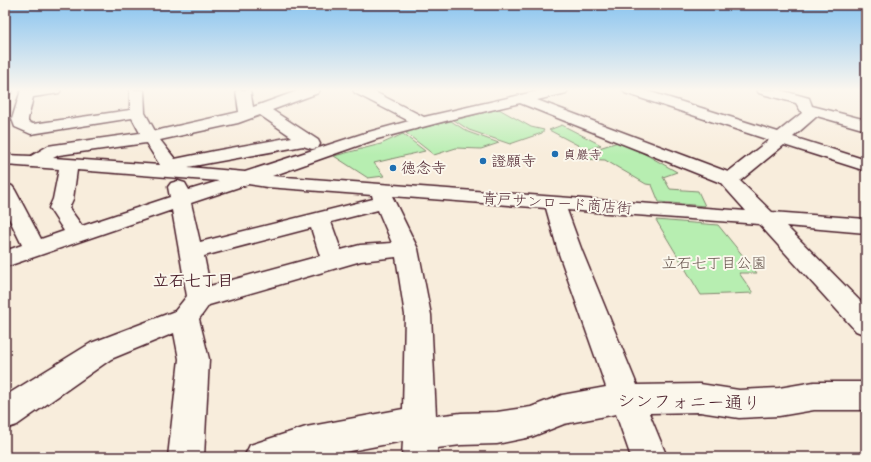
<svg xmlns="http://www.w3.org/2000/svg" width="871" height="462" font-family="Dekko,'Klee One',sans-serif">
<style>
.green{fill:#b7eeb1;stroke:#80866e}
.lines{fill:none;stroke-linecap:round;stroke-linejoin:round}
.minor-casing{stroke:#4a1f2b;stroke-width:3}
.minor{fill:#fbf7ec;fill-rule:evenodd}
.poi-dot{fill:#1f6fb2;stroke:#fbf7ec;stroke-width:1.5}
.labels{text-anchor:middle;stroke-width:4;stroke-linejoin:round;paint-order:stroke}
.far-poi-label{font-size:13px;fill:#4a1f2b;stroke:#fbf7ec;text-anchor:start}
.poi-label{font-size:15px;fill:#4a1f2b;stroke:#fbf7ec;text-anchor:start}
.street-label{font-size:15px;fill:#4a1f2b;stroke:#fbf7ec}
.park-label{font-size:15px;fill:#65534c;stroke:#fbf7ec}
.neighbourhood-label{font-size:16px;font-weight:bold;fill:#4a1f2b;stroke:#fbf7ec}
.near-street-label{font-size:18px;fill:#4a1f2b;stroke:#fbf7ec}
</style>
<rect width="100%" height="100%" fill="#f8eddc"/>
<filter id="ink" filterUnits="userSpaceOnUse"><feTurbulence type="fractalNoise" baseFrequency=".025" numOctaves="2"/><feDisplacementMap in="SourceGraphic" scale="8" xChannelSelector="R" yChannelSelector="G"/><feConvolveMatrix kernelMatrix="1 2 1 2 8 2 1 2 1" color-interpolation-filters="sRGB"/></filter>
<g filter="url(#ink)">
<g class="green">
<polygon points="499,109 531,127 544,130 542,133 510,144 469,130 454,120"/>
<polygon points="451,121 468,132 499,143 481,149 456,148 434,155 406,133 412,130"/>
<polygon points="562,125 601,145 587,150 549,130"/>
<polygon points="403,134 425,151 374,163 384,176 368,178 334,156 381,144"/>
<polygon points="618,142 636,149 677,172 663,177 670,189 698,191 705,206 659,202 652,185 646,184 605,160 579,159 599,148"/>
<polygon points="656,220 718,225 757,273 739,273 753,293 701,295"/>
</g>
<g class="lines">
<defs>
<g id="minor">
<polygon points="5,90 13,90 11,93 5,94"/>
<path d="M21,90H61L59,93L33,97L28,119V122L33,124L130,110V90H144L145,113L155,131L239,112L236,90H250L253,107L300,90H320L318,93L272,110L318,140L320,144L318,148L312,149L303,146L188,167L245,172L365,133L409,121L355,93L353,90H371L424,117L542,90H568L566,93L537,100L728,172L769,140L625,93L623,90H644L778,132L802,113L796,103L759,93L757,90H780L809,98L812,106L866,120V130L817,116L793,137L866,160V171L784,145L740,181L772,212L866,219V233L786,226L866,307V335L856,331L759,224L567,210L582,251L637,385L700,384L739,390L779,388L814,382H866V410H814L779,416L739,418L700,412L649,413L667,457H631L616,414L564,424L531,437L497,444L461,445L437,448L438,457H402L403,441L319,457H244L250,445L306,427L403,409L405,315L396,257L361,261L209,305L199,319L209,359L204,457H168L179,359L174,333L111,359L17,425L5,429V396L91,343L175,311L187,296L172,210L5,267V251L22,245L5,210V184L12,186L15,190L41,239L64,231L49,208L53,199L59,169L5,165V155L31,156L48,146L54,145L140,133L132,118L31,134L15,127L12,119ZM520,103L721,183L746,211L272,176L377,139L453,119ZM260,115L292,137L214,151L175,159L160,140L238,123ZM146,143L160,165L53,158L59,155ZM77,170L219,181L189,190L185,183L178,181L171,183L168,187L170,197L82,226L69,208L73,199ZM248,184L267,187L372,195L373,199L200,242L191,203ZM392,196L546,208L558,251L606,387L562,395L531,407L497,412L461,413L436,416L431,315L418,249ZM378,210L392,243L360,245L341,250L331,222ZM311,228L320,256L210,286L204,256Z"/>
</g>
</defs>
<use href="#minor" class="minor-casing"/>
<use href="#minor" class="minor"/>
</g>
</g>
<linearGradient id="sky" x2="0" y2="1"><stop stop-color="#89c4f0"/><stop offset="0.58" stop-color="#fcf7ef"/><stop offset="1" stop-color="#fcf7ef" stop-opacity="0"/></linearGradient>
<rect width="871" height="155" fill="url(#sky)"/>
<g class="poi-dot">
<circle cx="555" cy="154" r="4"/>
<circle cx="483" cy="161" r="4"/>
<circle cx="393" cy="168" r="4"/>
</g>
<g class="labels">
<g class="far-poi-label">
<text x="563" y="159">貞巖寺</text>
</g>
<g class="poi-label">
<text x="491" y="166">證願寺</text>
<text x="401" y="173">徳念寺</text>
</g>
<g class="street-label">
<text transform="translate(557 203) rotate(4)" y="5">青戸サンロード商店街</text>
</g>
<g class="park-label">
<text x="714" y="268">立石七丁目公園</text>
</g>
<g class="neighbourhood-label">
<text x="193" y="286">立石七丁目</text>
</g>
<g class="near-street-label">
<text transform="translate(689 402) rotate(1)" y="6">シンフォニー通り</text>
</g>
</g>
<rect width="871" height="462" fill="none" stroke="#fbf7ec" stroke-width="20"/>
<rect x="10" y="10" width="851" height="442" fill="none" stroke="#4a1f2b" stroke-width="1.5" filter="url(#ink)"/>
</svg>
